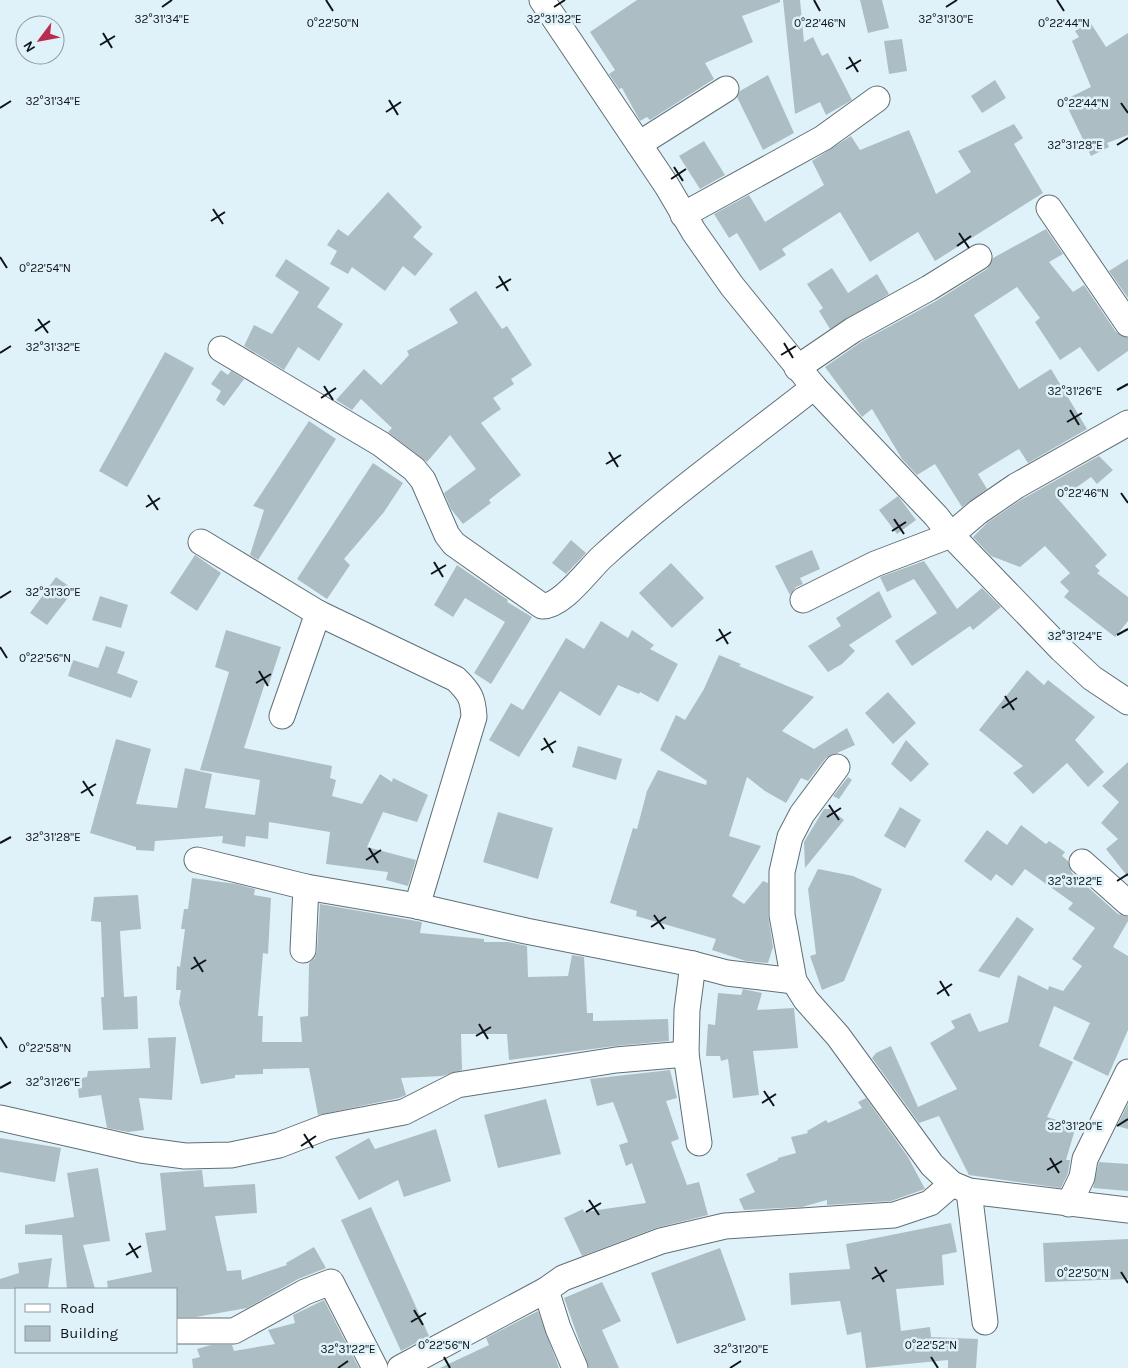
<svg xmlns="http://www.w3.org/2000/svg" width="1128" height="1368" font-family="Karla,sans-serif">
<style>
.building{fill:#adbdc4}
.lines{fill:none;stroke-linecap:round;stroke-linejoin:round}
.minor-casing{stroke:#606f76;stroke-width:27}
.minor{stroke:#fff;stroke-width:25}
.ticks{fill:none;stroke:#0e1417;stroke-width:2}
.ticks-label{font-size:12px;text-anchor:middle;fill:#0e1417;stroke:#e0f2f9;stroke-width:5;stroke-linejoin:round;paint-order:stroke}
</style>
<rect width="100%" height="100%" fill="#e0f2f9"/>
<g class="building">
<polygon points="637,0 780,0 780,2 742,16 753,42 705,63 714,79 650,120 647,117 640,121 622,88 619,89 609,74 615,70 590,32"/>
<polygon points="783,0 800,0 804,42 813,37 822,56 828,53 852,100 826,115 820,102 795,114"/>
<polygon points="860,0 882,0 889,28 868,33"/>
<polygon points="1090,22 1106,47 1128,33 1128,135 1107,143 1109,147 1091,156 1064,100 1091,87 1072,41 1079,37 1075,31"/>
<polygon points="902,39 907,71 889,74 884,41"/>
<polygon points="768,75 794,133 763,150 737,97 740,91"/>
<polygon points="995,80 1006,98 982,113 971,96"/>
<polygon points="1014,124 1023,138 1014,144 1043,193 935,261 918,232 870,262 840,212 782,249 786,255 760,271 737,233 729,238 714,214 749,195 765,222 824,185 812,161 851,136 860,150 909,130 936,194 971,172 958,151"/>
<polygon points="704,141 725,175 700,189 679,156"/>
<polygon points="388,192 422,227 413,237 433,254 415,276 403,266 385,291 352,267 348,274 330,264 337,251 327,245 338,229 348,236"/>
<polygon points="1046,229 1063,254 1049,262 1073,292 1084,285 1116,332 1128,338 1128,351 1098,372 1080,347 1060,360 1035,322 1040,318 1017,287 974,315 1019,389 1051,369 1087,429 1028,463 1019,449 978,474 987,489 962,507 935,464 917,475 902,459 872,409 862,417 825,367 861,342 936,301 987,269 993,258"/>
<polygon points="286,259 330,288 317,307 343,324 319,361 298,347 284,370 244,346 254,325 272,334 299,292 275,276"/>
<polygon points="1128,259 1128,298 1109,271"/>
<polygon points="832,268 848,293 877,274 889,294 830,329 819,311 823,308 807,284"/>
<polygon points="476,291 502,329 507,326 532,365 511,379 514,384 493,398 501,409 481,423 521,475 489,500 491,503 463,524 451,509 444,493 476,469 450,435 427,462 388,432 392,428 361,399 352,410 336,400 364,369 381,385 409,355 407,351 458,323 449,309"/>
<polygon points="165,352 194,368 127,487 99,471"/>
<polygon points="221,370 228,375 231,371 244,379 224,406 216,400 221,391 211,384"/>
<polygon points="309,421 336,439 258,560 250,555 264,510 253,506"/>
<polygon points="1099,456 1113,470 1097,484 1091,477 1059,500 1107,555 1095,566 1100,571 1097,573 1128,597 1128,621 1115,637 1064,597 1069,591 1060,582 1070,573 1045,546 1020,567 991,556 973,537 987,523 1019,501"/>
<polygon points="373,463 403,483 384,512 344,559 350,565 327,599 297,579"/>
<polygon points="898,496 916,520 897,534 879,510"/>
<polygon points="571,540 586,553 566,574 552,563"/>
<polygon points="812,550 820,569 800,578 803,584 796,587 790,595 775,566"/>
<polygon points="195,555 221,573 197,611 170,593"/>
<polygon points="924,561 957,609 982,588 1001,607 973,630 970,626 912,666 895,641 937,613 914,579 887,592 880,577"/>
<polygon points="671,563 704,598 672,628 639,593"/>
<polygon points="457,565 508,600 507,602 532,617 491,684 474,673 505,622 465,598 453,617 434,605"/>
<polygon points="56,577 74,590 47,625 30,613"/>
<polygon points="879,591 892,617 849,645 855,651 842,664 828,672 808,646 841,626 836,618"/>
<polygon points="100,596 128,605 121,628 92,620"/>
<polygon points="601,621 628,638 632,630 654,645 650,649 678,664 658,702 640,692 639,694 618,685 600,716 560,691 519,757 489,740 511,703 523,710 566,638 584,649"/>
<polygon points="226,630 281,647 269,684 265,683 244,748 332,766 330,778 336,780 332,796 362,804 380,774 392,782 393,778 428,795 417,822 383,812 367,847 416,860 408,886 386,880 388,872 326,864 330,832 269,822 268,839 246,836 245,847 222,843 223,836 155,841 154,851 136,850 136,847 90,833 116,739 151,749 136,804 177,808 185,768 212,774 205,808 255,815 260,780 200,770 229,672 215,667"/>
<polygon points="106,646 125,652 117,673 138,681 131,698 68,676 73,660 98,668"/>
<polygon points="719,655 741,664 739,666 814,697 782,731 814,749 847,728 855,745 826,758 808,781 801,778 786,803 765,791 747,777 729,836 761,846 732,896 744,904 763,881 768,883 768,915 773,947 768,963 746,961 712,950 716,939 636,916 637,911 610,903 633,828 637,829 647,791 658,770 706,785 707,781 660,750 676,715 685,720 704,689"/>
<polygon points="1027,670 1044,685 1048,680 1095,717 1075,740 1104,772 1088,787 1067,763 1033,794 1013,773 1023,766 979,730"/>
<polygon points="888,692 916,723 893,744 865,713"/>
<polygon points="906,740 929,764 911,782 891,764"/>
<polygon points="578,746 622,759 616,780 572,767"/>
<polygon points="1128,762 1128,877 1106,849 1118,839 1101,823 1119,802 1102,786"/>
<polygon points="848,777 852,780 839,799 833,796"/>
<polygon points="900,807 921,820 905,848 884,836"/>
<polygon points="824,809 830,809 844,820 805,868 804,842"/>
<polygon points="498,812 553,828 538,879 483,862"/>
<polygon points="1021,825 1046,844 1049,841 1065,852 1062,856 1068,861 1072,873 1118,914 1128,917 1128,921 1113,947 1128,956 1128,1030 1108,1076 1073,1059 1090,1023 1054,1006 1039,1046 1073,1062 1047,1117 1076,1126 1066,1160 1070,1160 1068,1173 1061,1188 969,1175 939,1116 919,1123 872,1058 876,1053 891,1046 918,1107 957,1089 930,1043 955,1028 951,1021 970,1013 979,1032 1008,1022 1018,975 1048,990 1049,986 1063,991 1082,966 1072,959 1095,928 1068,909 1073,903 1025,869 1012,886 996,874 991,881 964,861 987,830 1007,845"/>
<polygon points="818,869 853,876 882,889 844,981 822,990 810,956 816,954 808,889"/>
<polygon points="192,878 236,884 255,889 254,895 271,898 268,954 263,953 258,1016 263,1016 262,1042 302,1042 300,1017 308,1016 309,963 315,958 317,951 320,904 422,922 420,933 484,939 484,942 508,942 527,946 528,977 568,976 572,955 584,957 587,1013 593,1013 593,1021 668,1019 669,1041 615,1046 509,1060 507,1034 461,1034 462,1070 442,1076 401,1078 406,1095 399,1098 318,1115 309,1068 263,1069 263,1074 235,1075 235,1078 201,1084 179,1003 181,990 176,990 177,966 180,967 185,929 181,929 184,909 188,909"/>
<polygon points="138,895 141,929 120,931 124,997 137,996 138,1029 103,1030 101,997 104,997 101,922 91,921 94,897"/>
<polygon points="1017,917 1034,929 999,978 978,971"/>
<polygon points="743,989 762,993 757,1010 794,1008 798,1048 753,1051 759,1095 733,1098 728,1059 721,1061 720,1056 706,1056 708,1024 715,1025 718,993 741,995"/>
<polygon points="176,1037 172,1100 139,1098 144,1130 128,1132 107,1128 101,1095 79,1098 77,1079 87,1077 88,1071 150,1068 148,1038"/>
<polygon points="670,1070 677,1098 666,1101 679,1139 671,1142 687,1185 699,1182 708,1215 656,1228 582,1256 564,1218 583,1209 584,1212 646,1203 632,1163 626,1166 619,1145 628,1142 613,1102 597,1106 590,1079"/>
<polygon points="866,1098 908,1157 925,1189 891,1201 827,1205 827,1200 802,1207 744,1210 739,1199 755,1192 746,1174 778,1160 778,1158 796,1153 791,1137 808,1133 807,1131 826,1120 828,1123 862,1108 858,1102"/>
<polygon points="546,1099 561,1154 498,1168 484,1115"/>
<polygon points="1128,1104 1128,1129 1117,1126"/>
<polygon points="436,1129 451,1181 404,1197 398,1180 359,1200 335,1157 369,1138 375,1149"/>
<polygon points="0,1138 61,1148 55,1182 0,1172"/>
<polygon points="1099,1162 1128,1164 1128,1191 1093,1188"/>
<polygon points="98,1168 110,1241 83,1245 95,1289 67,1289 62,1235 25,1234 25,1225 74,1217 67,1173"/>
<polygon points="202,1170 204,1187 255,1184 257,1213 215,1216 227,1271 241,1270 242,1280 287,1265 286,1263 314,1247 326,1268 298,1279 247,1308 196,1317 176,1317 176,1289 108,1289 107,1281 152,1272 145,1233 166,1230 160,1173"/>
<polygon points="371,1207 429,1336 401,1351 341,1220"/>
<polygon points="951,1223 957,1252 942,1255 944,1285 896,1289 901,1331 930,1327 931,1337 978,1339 976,1368 948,1368 948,1360 866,1368 861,1332 847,1335 840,1301 791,1305 789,1273 850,1269 846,1244"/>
<polygon points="1128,1239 1128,1279 1045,1282 1043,1243"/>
<polygon points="720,1248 746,1320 677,1344 651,1273"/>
<polygon points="52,1258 48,1289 0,1289 0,1279 19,1273 18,1263"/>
<polygon points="602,1282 621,1321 602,1330 619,1368 589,1368 564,1298"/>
<polygon points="324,1300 359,1368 193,1368 192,1359 200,1357 197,1349 211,1345 232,1345 234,1351 275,1344 268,1330 295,1323 293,1315"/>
<polygon points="538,1311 559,1368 440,1368 489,1345 486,1338"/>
</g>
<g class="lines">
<defs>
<g id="minor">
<polyline points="542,0 667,186 694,232 732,286 814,387 936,516 951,535 1062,650 1092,678 1128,702"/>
<polyline points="639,144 726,89"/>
<polyline points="1049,208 1128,324"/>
<polyline points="683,215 823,138 877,99"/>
<path d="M221,349L381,444L414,469L423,480L447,535L454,544L542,606C562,607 587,571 602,557C669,496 743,443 814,387"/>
<polyline points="797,368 853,330 929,288 979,257"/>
<path d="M201,542L318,613L456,679C470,693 473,698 474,717L417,906"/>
<polyline points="803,600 875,564 951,535 978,512 1016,486 1128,423"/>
<polyline points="282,716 318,613"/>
<polyline points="837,767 802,814 790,837 782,872 782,915 794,981 806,1000 838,1036 932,1165 952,1184 969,1191 1128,1210"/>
<polyline points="197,860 306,887 417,906 526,931 693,964"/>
<polyline points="1082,862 1128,903"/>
<polyline points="303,950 306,887"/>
<polyline points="0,1118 141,1150 185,1156 231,1155 279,1145 326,1127 404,1112 457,1085 616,1060 686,1054"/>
<polyline points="699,1143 686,1054 687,1010 693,964 727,973 794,981"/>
<polyline points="969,1191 985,1322"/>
<polyline points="1069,1204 1082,1177 1085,1159 1128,1072"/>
<polyline points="176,1331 234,1331 305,1292 331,1282 375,1368"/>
<polyline points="400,1368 546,1290"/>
<polyline points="575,1368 558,1328 546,1290 563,1278 661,1241 725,1226 894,1215 930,1203 952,1184"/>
</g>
</defs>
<use href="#minor" class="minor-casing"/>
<use href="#minor" class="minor"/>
</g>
<path class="ticks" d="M326,0L333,11M814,0L820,11M1057,0L1064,11M162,7L172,0M554,7L565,0M946,7L957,0M103,33L112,48M100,45L115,36M849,57L858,72M846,69L861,60M389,100L398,115M1121,103L1128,113M0,108L11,101M386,112L401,102M1117,145L1128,138M674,167L683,181M671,179L686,169M213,209L223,224M211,221L225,212M959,233L969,248M957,246L971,236M0,257L7,268M499,276L508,291M496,288L511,279M38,319L48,333M35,331L50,321M784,343L793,358M0,353L11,346M781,355L796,346M324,386L333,400M1117,390L1128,384M321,398L336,388M1070,410L1079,425M1067,422L1082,413M609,452L618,467M606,464L621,455M1121,493L1128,503M148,495L158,510M146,507L160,498M894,519L904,534M892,531L906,522M434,562L443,577M431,574L446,565M0,598L11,591M719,629L728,644M1117,635L1128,629M716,641L731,632M0,647L7,658M259,671L268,686M256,683L271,674M1005,696L1014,710M1002,708L1017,698M544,738L553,753M541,750L556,741M83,781L93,796M81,793L96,784M829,805L839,820M827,817L841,808M0,843L11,837M369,848L378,863M366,860L381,850M1117,881L1128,874M654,915L664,929M651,927L666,917M194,957L203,972M191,969L206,960M940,981L949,996M937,994L952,984M479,1024L488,1039M476,1036L491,1027M0,1037L7,1048M0,1088L11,1082M764,1091L774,1106M762,1103L776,1094M1117,1126L1128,1119M304,1134L313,1148M301,1146L316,1136M1050,1158L1059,1173M1047,1170L1062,1161M589,1200L599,1215M586,1212L601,1203M129,1243L138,1258M126,1255L141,1246M875,1267L884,1282M1121,1272L1128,1283M872,1279L887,1270M414,1310L423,1325M411,1322L426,1313M444,1357L450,1368M931,1357L938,1368M338,1368L348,1361M730,1368L741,1361"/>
<g class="ticks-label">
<text x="162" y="23">32°31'34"E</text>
<text x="554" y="23">32°31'32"E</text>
<text x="946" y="23">32°31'30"E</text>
<text x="333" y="27">0°22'50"N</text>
<text x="820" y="27">0°22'46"N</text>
<text x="1064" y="27">0°22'44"N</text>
<text x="53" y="105">32°31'34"E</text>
<text x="1083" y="107">0°22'44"N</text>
<text x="1075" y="149">32°31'28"E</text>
<text x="45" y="272">0°22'54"N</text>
<text x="53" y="351">32°31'32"E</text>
<text x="1075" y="395">32°31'26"E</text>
<text x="1083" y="497">0°22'46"N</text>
<text x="53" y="596">32°31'30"E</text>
<text x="1075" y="640">32°31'24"E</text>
<text x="45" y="662">0°22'56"N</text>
<text x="53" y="841">32°31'28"E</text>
<text x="1075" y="885">32°31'22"E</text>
<text x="45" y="1052">0°22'58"N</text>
<text x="53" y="1086">32°31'26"E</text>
<text x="1075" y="1130">32°31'20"E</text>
<text x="1083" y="1277">0°22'50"N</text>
<text x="444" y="1349">0°22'56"N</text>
<text x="931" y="1349">0°22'52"N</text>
<text x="348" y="1353">32°31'22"E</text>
<text x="741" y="1353">32°31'20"E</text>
</g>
<rect x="15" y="1288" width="162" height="65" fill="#e0f2f9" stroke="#8c999f"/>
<rect x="25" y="1304" width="25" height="8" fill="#ffffff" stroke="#8c999f"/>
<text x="60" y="1313" font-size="15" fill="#0e1417">Road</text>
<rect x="25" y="1326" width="25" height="15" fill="#adbdc4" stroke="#8c999f"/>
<text x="60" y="1338" font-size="15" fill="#0e1417">Building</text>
<g transform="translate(40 40) rotate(238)"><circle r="24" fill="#e0f2f9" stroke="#8c999f"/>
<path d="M0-4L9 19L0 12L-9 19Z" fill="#bb2a51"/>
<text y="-8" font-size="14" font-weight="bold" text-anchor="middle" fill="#0e1417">N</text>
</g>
</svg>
